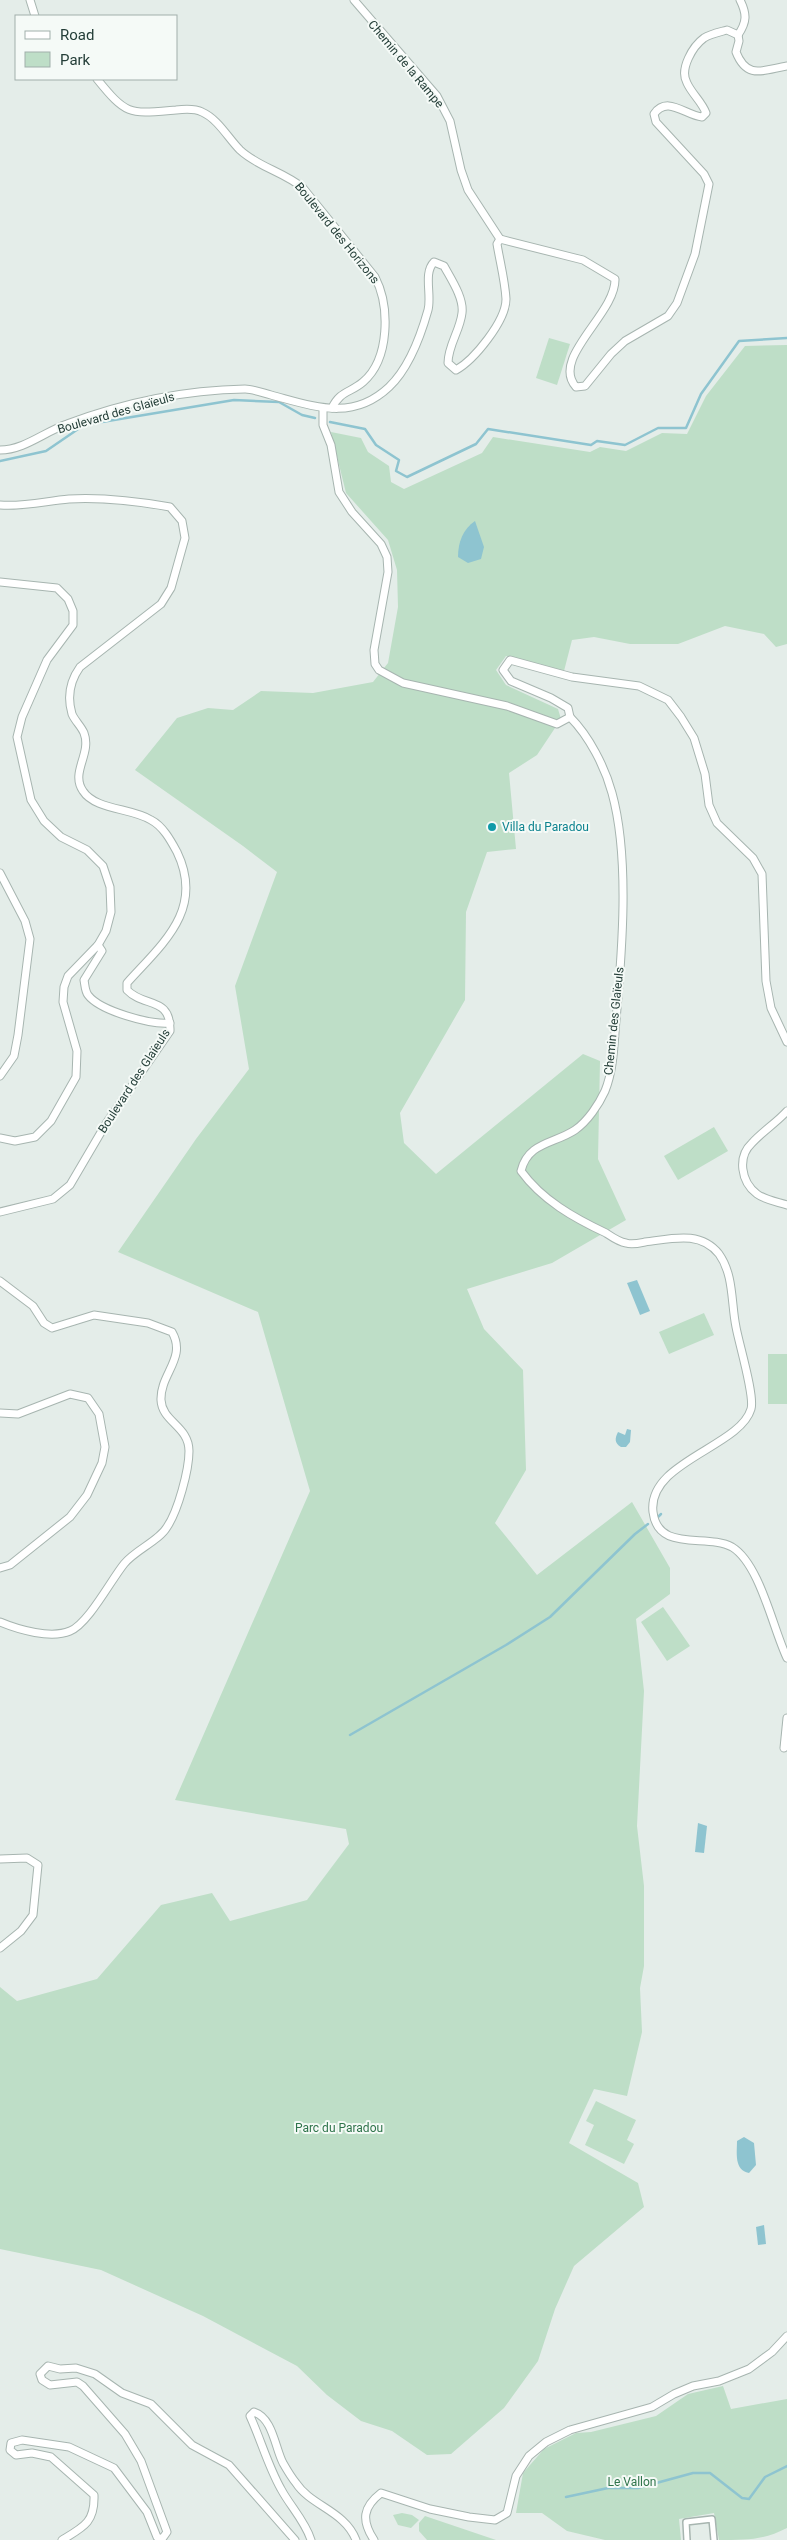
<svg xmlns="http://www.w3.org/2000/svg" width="787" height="2540" font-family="Roboto,sans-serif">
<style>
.green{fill:#bedec7}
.water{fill:#8ec4d0}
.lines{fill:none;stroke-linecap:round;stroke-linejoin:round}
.stream{stroke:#8ec4d0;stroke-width:2.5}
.pedestrian-casing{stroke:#a7b5b0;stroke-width:8}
.minor-casing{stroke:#a7b5b0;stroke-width:9}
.pedestrian{stroke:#fff;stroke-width:5}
.minor{stroke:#fff;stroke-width:7}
.culture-dot{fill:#0f9aa8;stroke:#f5faf7;stroke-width:2}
.labels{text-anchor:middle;stroke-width:4;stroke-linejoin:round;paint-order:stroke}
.street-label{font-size:12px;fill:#243e38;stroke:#f5faf7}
.culture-label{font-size:12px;fill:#0d838f;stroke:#f5faf7;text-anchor:start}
.park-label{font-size:12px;fill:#2f744b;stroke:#f5faf7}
</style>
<rect width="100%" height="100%" fill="#e4ede9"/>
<g class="green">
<polygon points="549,338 570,344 557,385 536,378"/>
<polygon points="787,345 787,644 776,647 764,634 725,626 678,644 630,644 594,637 572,640 564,671 506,656 496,670 506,685 558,709 561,719 537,755 509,773 516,849 487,852 466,912 465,1000 400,1113 404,1143 436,1174 583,1054 600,1061 598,1159 626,1220 552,1263 467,1289 484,1329 523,1370 526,1470 495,1523 537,1575 632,1502 670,1568 670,1594 636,1619 644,1691 637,1826 644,1886 644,1966 640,1988 642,2032 627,2096 594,2089 569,2143 638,2183 644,2207 574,2266 555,2309 538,2361 504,2408 451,2454 427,2455 392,2431 361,2421 327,2395 297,2366 203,2316 101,2270 0,2249 0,1987 17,2001 97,1979 161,1905 212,1893 230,1921 307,1900 349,1844 346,1829 175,1800 310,1491 258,1312 118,1252 196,1139 249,1069 235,986 277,872 243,846 135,770 177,718 208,708 233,710 261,691 313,693 373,682 388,663 398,607 397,570 388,540 346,493 331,432 361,438 368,452 389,466 391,482 404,489 482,453 493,437 590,452 600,447 626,451 662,433 687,434 706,396 745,346"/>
<polygon points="714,1127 728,1151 678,1180 664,1156"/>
<polygon points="704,1313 714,1335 669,1354 659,1332"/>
<rect x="768" y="1354" width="19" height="50"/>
<polygon points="663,1607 690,1646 667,1661 641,1622"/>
<polygon points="596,2101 636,2120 627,2140 634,2144 624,2164 585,2145 594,2125 586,2121"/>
<path d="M723,2386L731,2409L787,2399V2528C764,2540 746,2540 719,2540L714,2513L679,2519L681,2540H605L567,2531L542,2513H516L523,2473L544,2449L576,2433L591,2432L656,2416L688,2394Z"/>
<polygon points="402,2513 412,2515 419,2520 411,2528 398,2525 393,2515"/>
<polygon points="425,2516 496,2540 427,2540 419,2531 419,2523"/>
</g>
<g class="water">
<path d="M475,521L484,547L481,559L468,563L458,557C458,542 463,529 475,521Z"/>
<polygon points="637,1280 650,1311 640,1315 627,1283"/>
<path d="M627,1429L631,1430L630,1442L626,1447H621C614,1443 615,1438 618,1432L625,1435Z"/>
<polygon points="698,1823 707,1826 704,1853 695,1852"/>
<path d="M744,2137L754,2143L756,2165L749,2173C734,2170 737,2153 737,2141Z"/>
<polygon points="764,2225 766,2244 758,2245 756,2227"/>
</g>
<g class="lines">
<g class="stream">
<polyline points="330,422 365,429 376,445 399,460 396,471 407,477 476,444 488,429 591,445 597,441 625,445 658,428 686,428 701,394 739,341 787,338"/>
<polyline points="0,461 46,451 84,425 234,400 279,402 302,415 315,418"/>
<polyline points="658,1517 661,1514"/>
<polyline points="350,1735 506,1645 550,1617 635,1534 648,1524"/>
<polyline points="566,2497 608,2488 638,2488 693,2473 710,2473 742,2498 749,2499 765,2477 787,2466"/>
</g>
<defs>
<polyline id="pedestrian" points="687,2540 686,2522 712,2519 714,2540"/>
<g id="minor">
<polyline points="30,0 35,16"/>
<polyline points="354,0 437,96 450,121 461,170 468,190 500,239"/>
<path d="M738,35L739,41L736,52C747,80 763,70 787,66"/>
<path d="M738,35C747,22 747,14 740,0"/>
<path d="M97,79C127,116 129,114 176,110C184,109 194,108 202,112C218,119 228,138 240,150C258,167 284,172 303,188L375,277C390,306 390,359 363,382C350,393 340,391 332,408"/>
<path d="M500,239L583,260L615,279C616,314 550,358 576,387L585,386L611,354L625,341L668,316L677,303L695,254L709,184L704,174L656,122L654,114C667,95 685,115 702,117L706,113C702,102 692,94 687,83C679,69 693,46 704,38C710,34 720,32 727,30L738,35"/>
<polyline points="323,408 323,425 331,445 339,492 352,512 381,544 387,557 388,572 374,650 375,664 379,670 403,683 507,706 557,724 570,717 568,708 551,698 511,681 503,670 510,660 572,677 639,686 668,700 681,717 694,738 705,774 709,805 717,823 753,858 762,874 766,981 771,1008 787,1042"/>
<path d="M0,450C24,450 44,432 67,424C123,403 185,390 245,389C253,389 263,393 271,395C313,406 352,422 389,387C408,369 421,335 428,310C432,295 423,273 434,262L444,266C451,279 464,298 462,313C460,331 448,345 448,363L456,370C474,360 506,321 506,299C505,281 500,262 497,244L500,239"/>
<path d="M0,505C24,507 46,501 69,499C104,497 136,501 170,507L182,521L185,538L171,588L161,604L80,667C70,681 67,697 72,714C75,721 81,726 84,733C92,754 70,772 83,791C95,810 132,808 151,820C163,826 171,841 177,852C205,910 162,944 127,983V990C144,1008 171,996 170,1031L107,1122L70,1185L53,1199L0,1212"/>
<polyline points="0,582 57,588 68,599 73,611 73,625 47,660 22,717 17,737 31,800 44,821 61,837 87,850 103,866 110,887 111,912 106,931 98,945 68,976 64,987 63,1002 77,1051 76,1077 51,1121 35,1137 15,1141 0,1138"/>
<path d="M570,717C589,736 605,767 612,793C630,858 622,952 616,1020C614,1042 614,1069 605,1091C599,1104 588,1121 575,1130C554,1144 528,1142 521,1171C542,1200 574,1218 606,1233C612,1237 619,1242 626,1243C632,1245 640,1243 645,1242C671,1239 700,1230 719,1254C734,1275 731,1303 736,1327C739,1344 755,1396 751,1409C740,1447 647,1462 653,1512C658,1553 707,1533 732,1547C760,1564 773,1629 787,1658"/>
<polyline points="0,873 25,921 30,939 18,1035 14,1056 0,1076"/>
<path d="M98,945L102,951L84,980C85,985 85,991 88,995C100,1011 151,1025 170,1023"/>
<path d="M787,1111C776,1123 763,1131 752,1143C737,1157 741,1182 757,1194C765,1200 778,1202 787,1205"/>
<path d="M0,1281L33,1306L44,1323L52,1328L94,1315L148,1323L172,1332C187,1358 160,1374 161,1400C162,1422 189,1426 189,1451C189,1470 178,1511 167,1527C159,1541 135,1550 124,1564C111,1580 88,1624 70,1631C51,1639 19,1630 0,1622"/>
<polyline points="0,1413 18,1414 70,1394 88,1398 99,1414 105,1447 102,1463 87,1495 70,1517 10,1565 0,1568"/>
<polyline points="784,1748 787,1718"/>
<polyline points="0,1859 27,1858 38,1865 33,1915 21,1931 0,1948"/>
<path d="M62,2540C84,2527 95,2522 94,2495L51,2457L32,2453L16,2455L10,2450L11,2443L22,2440L69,2447L114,2468L147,2512L157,2537L162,2539L167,2532L141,2461L125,2434L83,2386L77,2382L50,2385L42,2380L40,2374L48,2366L60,2369L76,2368L95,2374L122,2393L151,2404L192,2445L229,2465L295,2540"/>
<path d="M311,2540C305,2521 290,2506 281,2489C268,2466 261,2440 250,2416L254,2412C273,2418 275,2448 283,2463C287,2470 291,2477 296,2483C311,2506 345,2511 356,2540"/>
<path d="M374,2540C361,2520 363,2507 381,2493L430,2509L469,2517L495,2520L507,2513L516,2476L529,2456L546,2442L570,2430L652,2407L674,2394L693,2386L719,2381L749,2369L772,2352L787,2336"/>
</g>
</defs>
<use href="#pedestrian" class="pedestrian-casing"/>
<use href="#minor" class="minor-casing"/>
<use href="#pedestrian" class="pedestrian"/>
<use href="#minor" class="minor"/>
</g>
<circle class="culture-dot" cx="492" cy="827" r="5"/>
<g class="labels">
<g class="street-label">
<text transform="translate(406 64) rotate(50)" y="4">Chemin de la Rampe</text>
<text transform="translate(337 233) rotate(51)" y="4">Boulevard des Horizons</text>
<text transform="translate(116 413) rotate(-16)" y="4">Boulevard des Glaïeuls</text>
<text transform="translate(614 1021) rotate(-84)" y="4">Chemin des Glaïeuls</text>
<text transform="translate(134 1081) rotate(-57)" y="4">Boulevard des Glaïeuls</text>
</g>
<g class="culture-label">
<text x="502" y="831">Villa du Paradou</text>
</g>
<g class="park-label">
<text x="339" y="2132">Parc du Paradou</text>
<text x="632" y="2486">Le Vallon</text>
</g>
</g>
<rect x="15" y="15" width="162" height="65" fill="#f5faf7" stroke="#a1afab"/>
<rect x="25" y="31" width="25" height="8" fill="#ffffff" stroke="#a1afab"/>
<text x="60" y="40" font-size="15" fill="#243e38">Road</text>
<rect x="25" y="52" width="25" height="15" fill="#bedec7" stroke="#a1afab"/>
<text x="60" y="65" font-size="15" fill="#243e38">Park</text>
</svg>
